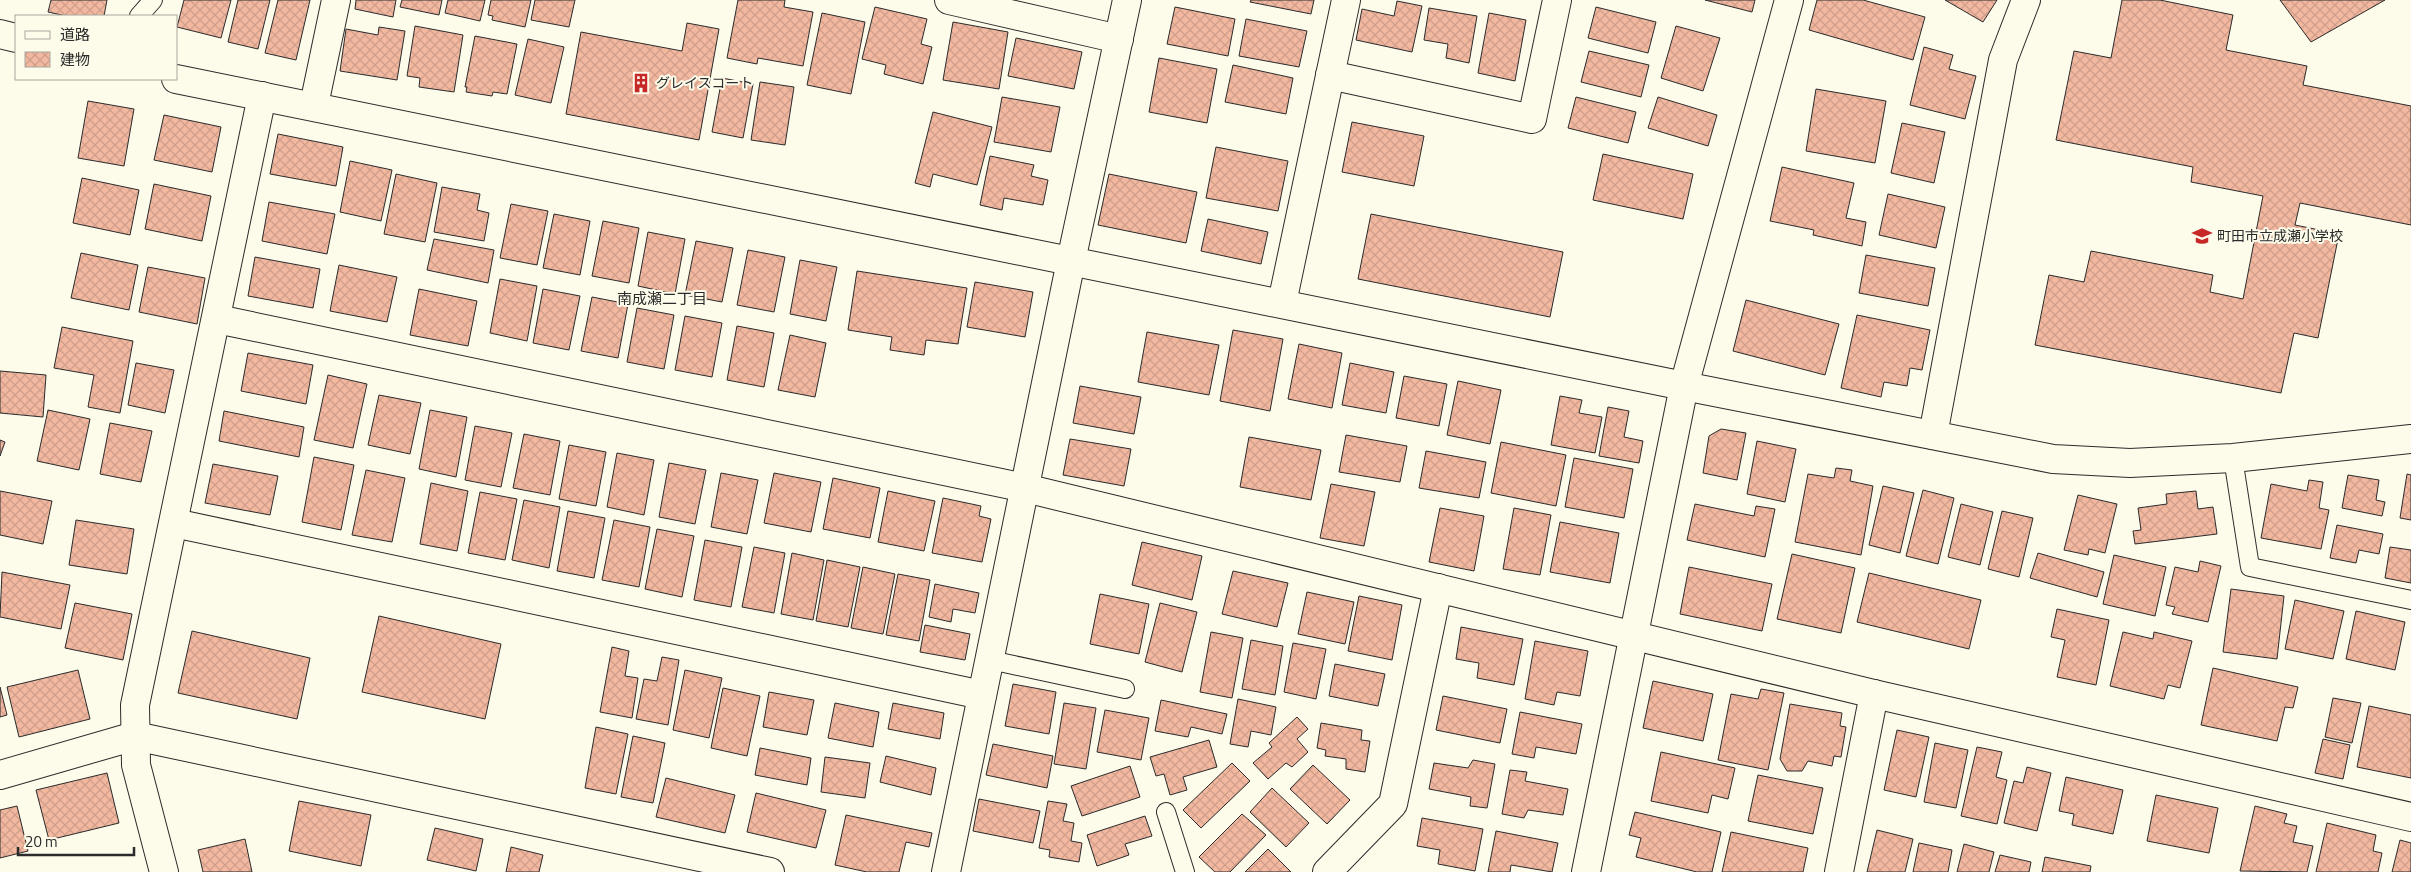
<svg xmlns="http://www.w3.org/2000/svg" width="2411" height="872" font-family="'Titillium Web','Noto Sans JP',sans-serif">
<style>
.building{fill:url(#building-cross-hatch);stroke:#2b2b2b}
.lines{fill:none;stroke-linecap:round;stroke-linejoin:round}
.lane-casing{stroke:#2b2b2b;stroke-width:20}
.street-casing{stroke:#2b2b2b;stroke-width:30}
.secondary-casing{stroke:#2b2b2b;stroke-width:30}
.lane{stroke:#fdfbea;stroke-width:18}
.street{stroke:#fdfbea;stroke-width:28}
.secondary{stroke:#fdfbea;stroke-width:28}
.labels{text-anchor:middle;stroke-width:4;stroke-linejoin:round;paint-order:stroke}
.poi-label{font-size:14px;fill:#2b2b2b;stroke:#fdfbea;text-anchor:start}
.neighbourhood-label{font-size:15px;fill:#2b2b2b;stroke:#fdfbea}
</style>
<defs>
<pattern id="building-cross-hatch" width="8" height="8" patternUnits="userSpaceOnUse" patternTransform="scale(1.25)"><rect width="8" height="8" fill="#f2b8a0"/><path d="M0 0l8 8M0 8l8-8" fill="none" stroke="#d09e8a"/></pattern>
</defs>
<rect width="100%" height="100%" fill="#fdfbea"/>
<g class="building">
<polygon points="51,0 107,0 104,16 66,16 48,12"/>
<polygon points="184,0 231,0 221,38 177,27"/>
<polygon points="238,0 270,0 258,49 228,42"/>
<polygon points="278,0 310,0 296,60 265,53"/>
<polygon points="356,0 396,0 393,17 355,9"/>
<polygon points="402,0 442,0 439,15 400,7"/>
<polygon points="448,0 485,0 480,21 445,13"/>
<polygon points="491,0 531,0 525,27 492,20 493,16 488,15"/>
<polygon points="535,0 575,0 569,27 531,20"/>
<polygon points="738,0 785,0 784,7 813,12 803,66 758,58 757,64 727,58"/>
<polygon points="1251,0 1314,0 1311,14 1250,2"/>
<polygon points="1705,0 1755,0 1752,12"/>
<polygon points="1817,0 1863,0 1925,17 1913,60 1809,30"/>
<polygon points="1945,0 1997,0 1983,22"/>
<polygon points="2122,0 2160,0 2233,15 2226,50 2307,66 2303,85 2411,106 2411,225 2300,203 2295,225 2339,234 2318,338 2294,333 2281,393 2035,345 2049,275 2084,282 2091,251 2213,275 2210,292 2243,299 2263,196 2191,182 2193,167 2056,140 2074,51 2111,58"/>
<polygon points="2280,0 2385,0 2311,42"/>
<polygon points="1397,1 1422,6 1412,52 1356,40 1362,9 1394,16"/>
<polygon points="875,7 927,19 921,44 932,47 923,84 884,74 886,65 862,59"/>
<polygon points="1175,7 1235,19 1228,56 1167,44"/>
<polygon points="1596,7 1656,22 1648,53 1588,38"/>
<polygon points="1429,8 1477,16 1469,63 1446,58 1448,44 1424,40"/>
<polygon points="822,13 865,22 851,94 807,85"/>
<polygon points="1489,13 1526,20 1515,81 1478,73"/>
<polygon points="1246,19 1307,31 1299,67 1239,56"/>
<polygon points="953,22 1008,32 999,89 943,80"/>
<polygon points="687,23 719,29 699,140 566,114 581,32 682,51"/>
<polygon points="415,26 463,35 454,92 419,87 420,78 407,76"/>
<polygon points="1676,26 1720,38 1703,91 1661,78"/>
<polygon points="379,27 405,31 397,80 340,71 346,29 378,35"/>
<polygon points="475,36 517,44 507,94 493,92 492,96 466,92 467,87 465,87"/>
<polygon points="1016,38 1082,52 1074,89 1008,76"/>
<polygon points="528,39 564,47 551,103 515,95"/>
<polygon points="1924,47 1953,55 1949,69 1976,76 1965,119 1910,105"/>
<polygon points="1589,51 1649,65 1641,97 1581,82"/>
<polygon points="1159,58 1217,69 1207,123 1149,112"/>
<polygon points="1233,65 1293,78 1286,114 1225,102"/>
<polygon points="722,78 753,84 743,138 712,132"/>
<polygon points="760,82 794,87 785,145 751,140"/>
<polygon points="1816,89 1886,101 1875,163 1806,151"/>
<polygon points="1002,97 1060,107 1051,152 994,142"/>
<polygon points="1576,97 1636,112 1628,143 1568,128"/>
<polygon points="1658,97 1717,115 1708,146 1648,128"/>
<polygon points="88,101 134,109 124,166 78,158"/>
<polygon points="933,112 992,127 977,185 933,174 930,187 915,183"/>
<polygon points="164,115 221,127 212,172 154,160"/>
<polygon points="1352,122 1424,136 1414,186 1342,172"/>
<polygon points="1902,123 1945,132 1934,183 1891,173"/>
<polygon points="278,134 343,147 336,186 270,174"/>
<polygon points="1216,147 1288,161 1278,211 1206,198"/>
<polygon points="1603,154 1693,174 1683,219 1593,200"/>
<polygon points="990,156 1034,165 1031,176 1048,180 1043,205 1004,198 1002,210 980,205"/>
<polygon points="350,161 392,170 381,221 340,212"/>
<polygon points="1782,167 1854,183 1846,218 1866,222 1862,246 1813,235 1814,230 1770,221"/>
<polygon points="396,174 437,183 425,242 384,234"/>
<polygon points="1109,174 1197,192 1186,243 1098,225"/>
<polygon points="82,178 139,190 130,235 73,223"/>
<polygon points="154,184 211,196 202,241 145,229"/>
<polygon points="442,187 480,194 477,210 489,213 484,241 434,232"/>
<polygon points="1888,194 1945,207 1936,248 1879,235"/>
<polygon points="269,202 335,214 327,254 262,241"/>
<polygon points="511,204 548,211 537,265 500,258"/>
<polygon points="554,214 590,221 580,275 543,268"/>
<polygon points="1371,214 1563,252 1550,317 1358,279"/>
<polygon points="1208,219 1268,232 1261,264 1201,251"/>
<polygon points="603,221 639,228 629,283 592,276"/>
<polygon points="648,232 685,239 675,294 638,286"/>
<polygon points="434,239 494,250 488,283 427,270"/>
<polygon points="696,241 733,248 722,302 685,295"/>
<polygon points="748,250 785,257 774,312 737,305"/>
<polygon points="81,253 138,265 129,310 71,298"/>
<polygon points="1866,255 1935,268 1928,306 1859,293"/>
<polygon points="255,257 320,269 313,308 248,296"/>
<polygon points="800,260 837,267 826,321 790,314"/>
<polygon points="339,265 397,277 387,322 330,311"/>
<polygon points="148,267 205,278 197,324 139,312"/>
<polygon points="857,271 967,288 958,344 926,340 924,355 890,350 892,337 848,330"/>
<polygon points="500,279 537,286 527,341 490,333"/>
<polygon points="975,282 1033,292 1025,337 967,327"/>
<polygon points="419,289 477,301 468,346 410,335"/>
<polygon points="543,289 580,296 569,350 533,343"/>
<polygon points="592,297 628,304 618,358 581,351"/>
<polygon points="1746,300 1839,324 1825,375 1733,351"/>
<polygon points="637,308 674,315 664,369 627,362"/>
<polygon points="1857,315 1930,330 1922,370 1910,368 1907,386 1884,382 1881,397 1841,388"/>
<polygon points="685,316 722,323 712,377 675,370"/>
<polygon points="737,326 774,333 764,387 727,380"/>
<polygon points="62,327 133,341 120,413 88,407 94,375 54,368"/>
<polygon points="1233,330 1283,339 1270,411 1220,401"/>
<polygon points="1147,332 1219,345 1209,395 1138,382"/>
<polygon points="790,335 826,343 815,397 778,390"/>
<polygon points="1299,344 1342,353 1332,408 1288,399"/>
<polygon points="248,353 313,365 306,404 241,391"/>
<polygon points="136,363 174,370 165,413 128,405"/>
<polygon points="1350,363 1394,372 1386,413 1342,405"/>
<polygon points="0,371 46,375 43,417 0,413"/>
<polygon points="328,375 367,384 353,448 314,440"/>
<polygon points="1404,376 1447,384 1439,426 1396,418"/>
<polygon points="1458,381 1501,390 1490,444 1447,435"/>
<polygon points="1080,386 1141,397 1134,434 1073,423"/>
<polygon points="379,395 421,403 410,454 368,445"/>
<polygon points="1560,396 1582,400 1579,413 1602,417 1595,453 1551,445"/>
<polygon points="1608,407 1629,411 1624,437 1643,441 1639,463 1599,456"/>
<polygon points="48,410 90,419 79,470 37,461"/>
<polygon points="430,410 467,417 456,477 419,469"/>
<polygon points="224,411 304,427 299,457 219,441"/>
<polygon points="110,423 152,431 141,482 100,474"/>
<polygon points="475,426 512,433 501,487 465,480"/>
<polygon points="1721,429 1746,433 1737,480 1703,473 1709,436"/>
<polygon points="524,434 560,441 550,495 513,488"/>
<polygon points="1346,435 1407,446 1400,482 1339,472"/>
<polygon points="1249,437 1321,450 1311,500 1240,487"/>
<polygon points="1070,439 1131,449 1124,486 1063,475"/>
<polygon points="0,440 5,442 0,456"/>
<polygon points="1757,441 1796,449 1785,502 1747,494"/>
<polygon points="1501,442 1566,455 1556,506 1491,493"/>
<polygon points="569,445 606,452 596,506 559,499"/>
<polygon points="1426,451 1486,462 1479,498 1419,488"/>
<polygon points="617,453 654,460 644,515 607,507"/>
<polygon points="314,457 354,465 341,530 302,522"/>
<polygon points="1574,458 1633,469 1624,518 1565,507"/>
<polygon points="669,463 706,470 695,524 659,517"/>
<polygon points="213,464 278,476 270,515 205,503"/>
<polygon points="1836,468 1852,470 1850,481 1873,486 1861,555 1795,542 1808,474 1834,478"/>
<polygon points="366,470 405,478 392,542 352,535"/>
<polygon points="721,473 758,480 747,534 711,527"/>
<polygon points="774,473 821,482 811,532 764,523"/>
<polygon points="2407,474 2411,475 2411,520 2400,518"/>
<polygon points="2348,475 2379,480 2376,500 2385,502 2382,516 2342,508"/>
<polygon points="833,478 880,488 870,538 823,529"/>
<polygon points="2309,480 2323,482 2319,508 2329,510 2321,549 2261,538 2271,484 2307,491"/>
<polygon points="431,483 468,491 457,551 420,544"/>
<polygon points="1331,484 1375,492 1364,546 1320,538"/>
<polygon points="1883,486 1914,493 1900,553 1869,545"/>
<polygon points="1923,490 1954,498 1938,564 1906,556"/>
<polygon points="0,491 52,501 43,544 0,535"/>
<polygon points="888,491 935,501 924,551 878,542"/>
<polygon points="2196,491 2198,509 2213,507 2217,534 2135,544 2133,531 2141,530 2138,508 2167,504 2166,494"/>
<polygon points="480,492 517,499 505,560 468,553"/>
<polygon points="2078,495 2117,504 2105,553 2089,549 2088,555 2064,550"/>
<polygon points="943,498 981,506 979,516 991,519 982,562 932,553"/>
<polygon points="524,500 560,507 549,568 512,560"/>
<polygon points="1695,504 1754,516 1756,506 1775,509 1765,557 1687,540"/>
<polygon points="1961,504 1993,512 1980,565 1948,557"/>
<polygon points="1440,508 1484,516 1474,571 1429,562"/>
<polygon points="1514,508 1551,515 1540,575 1503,569"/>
<polygon points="568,511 605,518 594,578 557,571"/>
<polygon points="2002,511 2033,518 2019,577 1988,569"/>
<polygon points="76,520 134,529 127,574 69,565"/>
<polygon points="614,520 650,527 639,587 602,580"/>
<polygon points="1560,522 1619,533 1610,583 1550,572"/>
<polygon points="2337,525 2383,534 2379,554 2359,550 2356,563 2330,558"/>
<polygon points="657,529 694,536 682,597 645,589"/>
<polygon points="705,540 742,547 731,607 694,600"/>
<polygon points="1142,542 1202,556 1192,600 1132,585"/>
<polygon points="754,547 785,553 774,613 742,607"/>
<polygon points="2390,547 2411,550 2411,583 2385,578"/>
<polygon points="792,553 824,560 813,620 781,614"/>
<polygon points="2038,553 2104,572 2097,597 2030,578"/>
<polygon points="1792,554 1855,568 1841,633 1777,619"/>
<polygon points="2114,555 2166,567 2155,616 2103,604"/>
<polygon points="827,560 860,567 848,627 816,621"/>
<polygon points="2200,561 2221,566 2208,622 2172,614 2175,607 2166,605 2175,567 2198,572"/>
<polygon points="863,567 895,574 883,634 851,628"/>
<polygon points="1689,567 1772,584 1762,631 1680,614"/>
<polygon points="1233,571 1288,583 1277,627 1222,614"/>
<polygon points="2,572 70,585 61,629 0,617"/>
<polygon points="1869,573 1981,600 1969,649 1857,622"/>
<polygon points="898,574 930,580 919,641 886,635"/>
<polygon points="935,584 979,593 975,613 953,609 951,622 929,617"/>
<polygon points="2231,589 2284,596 2277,659 2223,652"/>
<polygon points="1307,592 1354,602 1345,644 1298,634"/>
<polygon points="1100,594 1149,604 1139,654 1090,644"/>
<polygon points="1359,596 1402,605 1392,660 1348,651"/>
<polygon points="2295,600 2344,611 2333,659 2285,649"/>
<polygon points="75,603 132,614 123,660 65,648"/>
<polygon points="1160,603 1197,612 1182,672 1145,662"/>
<polygon points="2057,609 2109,620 2096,685 2057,677 2065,640 2051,637"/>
<polygon points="2356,611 2405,622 2395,670 2346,659"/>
<polygon points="379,616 501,644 485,719 362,692"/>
<polygon points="925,625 970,634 965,660 920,652"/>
<polygon points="1461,627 1523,639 1514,685 1477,678 1479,663 1456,659"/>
<polygon points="192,631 310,658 297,719 178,693"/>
<polygon points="1211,632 1243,638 1232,698 1200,692"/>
<polygon points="2123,632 2153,639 2154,632 2192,641 2180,688 2168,685 2164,699 2110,686"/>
<polygon points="1251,640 1283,646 1275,695 1242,689"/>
<polygon points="1535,641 1588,651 1580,696 1557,692 1554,705 1525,699"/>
<polygon points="1293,643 1326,649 1316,699 1284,692"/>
<polygon points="612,647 629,651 625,676 638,678 632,718 600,712"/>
<polygon points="662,657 679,660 668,725 636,719 644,679 657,681"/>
<polygon points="1335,664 1385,674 1378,706 1329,696"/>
<polygon points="2213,668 2298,687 2293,708 2285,707 2277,741 2201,725"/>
<polygon points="78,670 90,719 19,737 7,687"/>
<polygon points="685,670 722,678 709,738 673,730"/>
<polygon points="1653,681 1713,694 1703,741 1643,728"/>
<polygon points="1013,684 1056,692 1049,734 1005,726"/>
<polygon points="0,687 7,715 0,717"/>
<polygon points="723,688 760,696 747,756 711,748"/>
<polygon points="1761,689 1784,693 1768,770 1718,760 1731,694 1758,699"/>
<polygon points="769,692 814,700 807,735 763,727"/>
<polygon points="1443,696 1507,709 1500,743 1436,730"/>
<polygon points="2333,698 2361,703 2352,743 2325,737"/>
<polygon points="1238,699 1276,707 1271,735 1251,731 1248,747 1230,744"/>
<polygon points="1161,700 1227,714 1222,734 1191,727 1188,737 1155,731"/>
<polygon points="835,703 879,712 873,747 828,738"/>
<polygon points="893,703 944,713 940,739 888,729"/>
<polygon points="1064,703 1096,708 1086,769 1054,764"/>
<polygon points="1790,704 1842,713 1840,726 1846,727 1841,757 1834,756 1832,766 1808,761 1802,771 1787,771 1780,759"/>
<polygon points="2369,706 2411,715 2411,778 2357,767"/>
<polygon points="1105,710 1149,718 1141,760 1097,752"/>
<polygon points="1520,712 1582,724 1576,754 1536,747 1534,758 1512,754"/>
<polygon points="1297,717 1308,729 1297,739 1308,752 1292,767 1286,763 1268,779 1253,763 1272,747 1269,743"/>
<polygon points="1321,723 1362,730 1361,740 1370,741 1365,772 1346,769 1346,759 1325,756 1326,750 1317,748"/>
<polygon points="596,727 628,734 616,794 585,788"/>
<polygon points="1897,730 1929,737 1916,797 1884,790"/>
<polygon points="633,736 665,743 653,803 621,797"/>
<polygon points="2323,739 2350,745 2343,779 2315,773"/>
<polygon points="1209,740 1217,767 1183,777 1187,790 1170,795 1164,774 1156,776 1150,757"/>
<polygon points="1935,743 1968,750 1956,808 1924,802"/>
<polygon points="993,744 1053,756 1047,788 986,775"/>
<polygon points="1977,747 2002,752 1996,777 2007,780 1997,824 1961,816"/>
<polygon points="760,748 811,758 807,785 755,775"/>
<polygon points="1661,752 1735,768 1728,799 1712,795 1708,813 1651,801"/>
<polygon points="886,756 936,768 931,795 880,782"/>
<polygon points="825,757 870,763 865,798 821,792"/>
<polygon points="1473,760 1495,764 1487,808 1470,806 1471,797 1429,789 1434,763 1468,768"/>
<polygon points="1232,763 1250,781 1201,828 1183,810"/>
<polygon points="1313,765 1350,800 1327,824 1290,789"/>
<polygon points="1130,766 1140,797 1082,816 1071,786"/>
<polygon points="2027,767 2051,773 2037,831 2004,823 2014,781 2023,783"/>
<polygon points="1510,770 1527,772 1525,781 1568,789 1563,815 1528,810 1524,818 1502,814"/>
<polygon points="107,773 119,823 49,840 36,790"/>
<polygon points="1758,775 1823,788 1813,834 1748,821"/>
<polygon points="2066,777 2123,790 2113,834 2072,825 2074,814 2059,811"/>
<polygon points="666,778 735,795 725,833 656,817"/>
<polygon points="1272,788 1309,823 1286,847 1250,812"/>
<polygon points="756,793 826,810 816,848 747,832"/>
<polygon points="2156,795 2218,808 2209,853 2147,841"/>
<polygon points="979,799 1040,811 1033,843 973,831"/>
<polygon points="299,801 371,815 361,866 289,851"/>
<polygon points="1048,801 1067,804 1063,821 1074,823 1071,841 1082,843 1079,862 1049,857 1050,850 1039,848"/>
<polygon points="17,806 28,851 0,858 0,810"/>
<polygon points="2255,806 2287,814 2284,823 2297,826 2293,842 2313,846 2307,872 2240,871"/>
<polygon points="1635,812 1721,832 1712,872 1697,872 1636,857 1641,838 1629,835"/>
<polygon points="1242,814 1266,835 1230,872 1215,872 1199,857"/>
<polygon points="846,815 932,833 929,847 906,842 899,872 867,872 835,865"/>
<polygon points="1145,816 1152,836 1125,844 1129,855 1097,866 1087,835"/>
<polygon points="1422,818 1483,829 1475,871 1438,864 1440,850 1417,846"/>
<polygon points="2327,823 2376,835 2373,851 2382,853 2378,872 2316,872"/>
<polygon points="435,828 483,839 476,871 427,860"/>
<polygon points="1877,830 1913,839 1905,872 1867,872"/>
<polygon points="1496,831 1558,843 1552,872 1511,865 1510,872 1488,872"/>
<polygon points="1731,832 1808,848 1803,872 1722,872"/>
<polygon points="245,839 252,872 203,872 198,850"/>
<polygon points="2400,840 2411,843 2411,872 2392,872"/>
<polygon points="1919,843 1952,850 1948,872 1913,872"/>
<polygon points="1964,844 1994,852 1989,872 1957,872"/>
<polygon points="511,847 543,855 539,872 506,872"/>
<polygon points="1268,849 1291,872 1245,872"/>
<polygon points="2000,855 2031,862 2029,872 1995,872"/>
<polygon points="2045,857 2091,866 2090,872 2042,872"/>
</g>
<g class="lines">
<defs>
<g id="lane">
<polyline points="139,16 153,0"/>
<polyline points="2233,458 2250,567 2411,600"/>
<polyline points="990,660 1125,689"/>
<polyline points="1166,812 1185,872"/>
</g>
<g id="street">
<polyline points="949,0 1119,39"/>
<polyline points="1330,75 1532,119 1557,0"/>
<polyline points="314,105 336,0"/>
<polyline points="1282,303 1346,0"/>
<polyline points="217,319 1025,488 1874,694 2411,817"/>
<polyline points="1933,435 2003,60 2026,0"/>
<polyline points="174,523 982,695"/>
<polyline points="0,775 135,736 770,872"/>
<polyline points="164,872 136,765 135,705 262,96"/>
<polyline points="946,872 1071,261 1127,0"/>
<polyline points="1327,872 1393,804 1438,588"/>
<polyline points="1839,872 1874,694"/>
</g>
<g id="secondary">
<polyline points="0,34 16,38"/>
<polyline points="176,79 1684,386 2053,459 2130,463 2233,458 2411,439"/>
<polyline points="1586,872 1684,386 1789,0"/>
</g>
</defs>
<use href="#lane" class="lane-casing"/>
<use href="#street" class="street-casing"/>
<use href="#secondary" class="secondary-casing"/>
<use href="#lane" class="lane"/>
<use href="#street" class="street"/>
<use href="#secondary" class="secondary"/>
</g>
<defs>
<symbol id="building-bare" viewBox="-9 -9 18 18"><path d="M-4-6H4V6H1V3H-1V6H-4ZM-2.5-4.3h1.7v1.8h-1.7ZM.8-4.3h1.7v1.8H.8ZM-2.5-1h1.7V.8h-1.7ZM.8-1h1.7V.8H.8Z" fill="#c62828" stroke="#fdfbea" stroke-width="2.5" paint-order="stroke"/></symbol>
<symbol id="school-bare" viewBox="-9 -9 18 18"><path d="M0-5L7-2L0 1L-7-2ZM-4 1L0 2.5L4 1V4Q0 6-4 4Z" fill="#c62828" stroke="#fdfbea" stroke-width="2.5" paint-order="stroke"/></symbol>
</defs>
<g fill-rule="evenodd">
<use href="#building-bare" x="627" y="69" width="28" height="28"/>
<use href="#school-bare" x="2188" y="222" width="28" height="28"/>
</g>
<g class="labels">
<g class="poi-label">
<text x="656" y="88">グレイスコート</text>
<text x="2217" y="241">町田市立成瀬小学校</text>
</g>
<g class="neighbourhood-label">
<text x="662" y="304">南成瀬二丁目</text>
</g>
</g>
<rect x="15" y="15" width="162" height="65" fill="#fdfbea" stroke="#a9a89e"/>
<rect x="25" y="31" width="25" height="8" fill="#fdfbea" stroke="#a9a89e"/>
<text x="60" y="40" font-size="15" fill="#2b2b2b">道路</text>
<rect x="25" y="52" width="25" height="15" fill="url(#building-cross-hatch)" stroke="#a9a89e"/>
<text x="60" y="65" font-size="15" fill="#2b2b2b">建物</text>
<path d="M18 847v8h116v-8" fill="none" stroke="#2b2b2b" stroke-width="2.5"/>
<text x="25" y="847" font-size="15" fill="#2b2b2b" stroke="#fdfbea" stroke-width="4" paint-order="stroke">20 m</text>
</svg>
